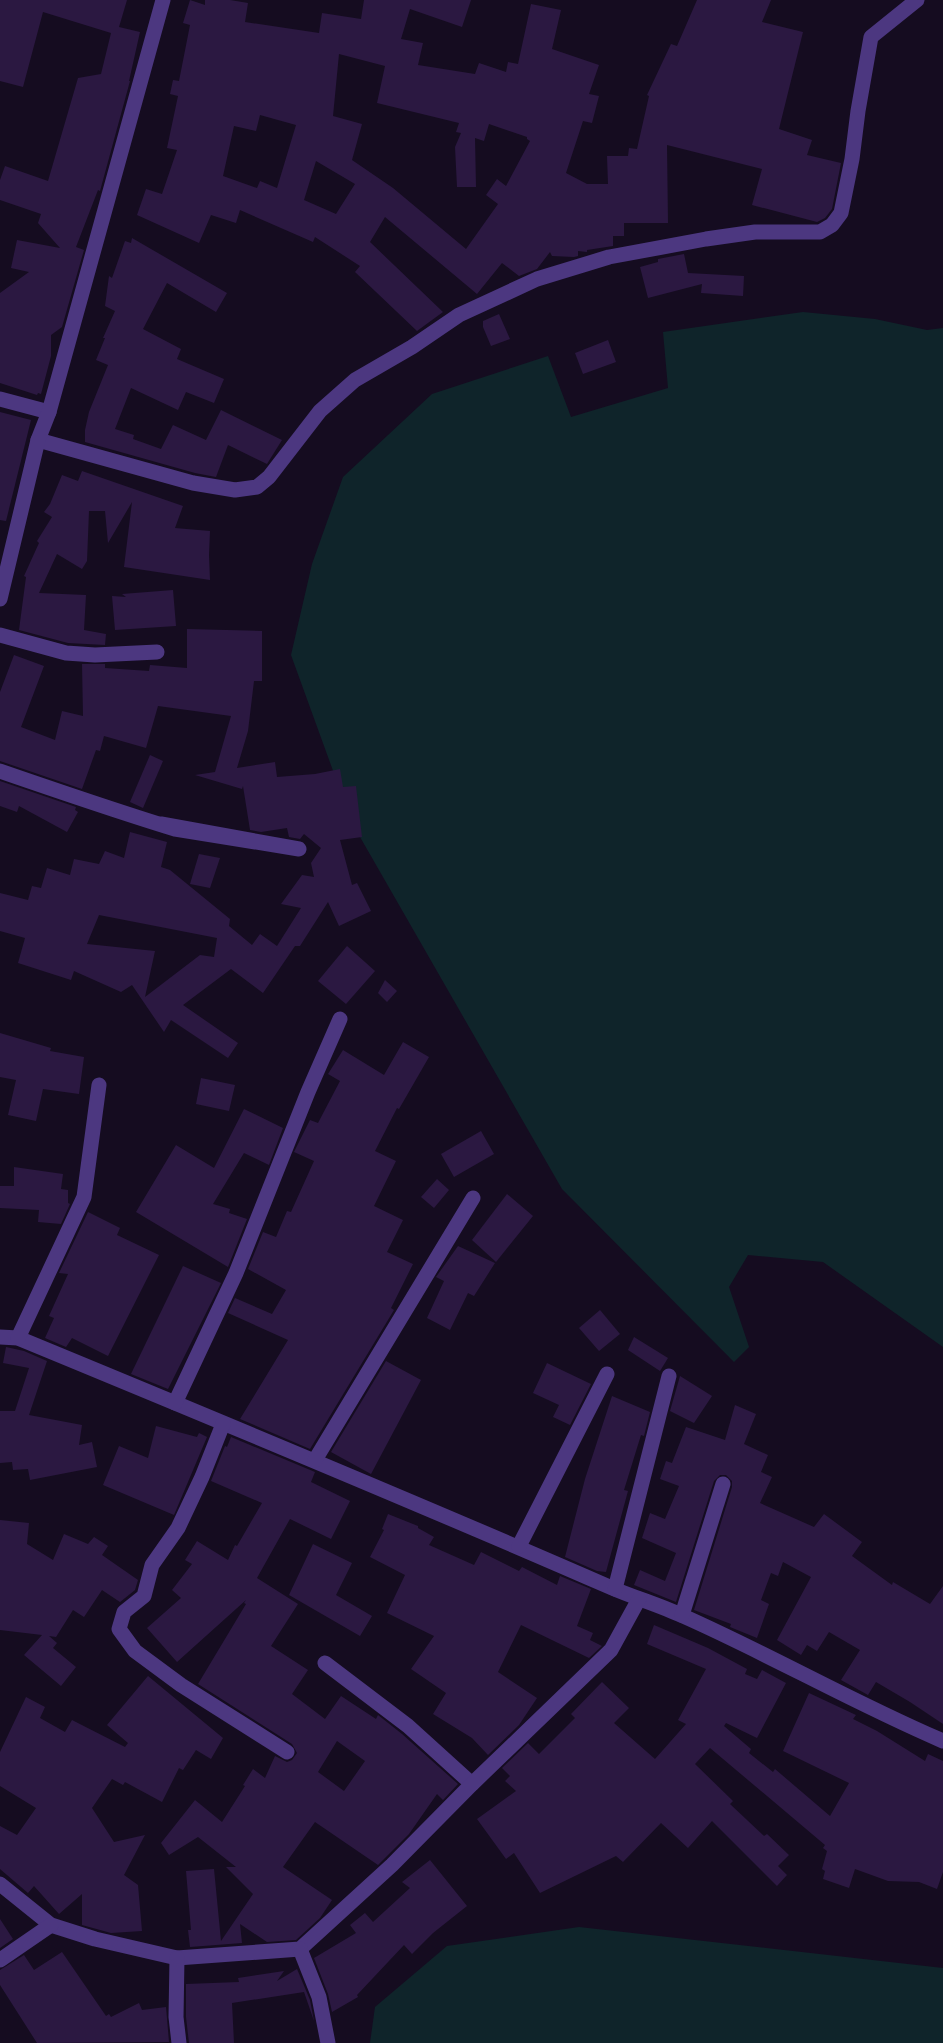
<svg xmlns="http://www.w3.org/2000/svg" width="943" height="2043" font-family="Karla,sans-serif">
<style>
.green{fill:#0f242a}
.building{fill:#2b1841;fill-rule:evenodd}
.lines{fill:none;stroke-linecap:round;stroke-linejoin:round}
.minor{stroke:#4c3780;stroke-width:15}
</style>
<rect width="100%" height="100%" fill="#150c20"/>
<g class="green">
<polygon points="803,312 875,319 927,330 943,328 943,1347 823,1262 748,1255 729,1287 749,1347 734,1362 562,1189 352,823 291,655 312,564 343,477 432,394 548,356 571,417 668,388 663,332"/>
<polygon points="579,1927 943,1968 943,2043 370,2043 375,2007 447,1946"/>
</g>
<g class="building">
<polygon points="0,0 127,0 119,27 140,32 129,81 130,81 100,191 98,190 76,247 84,250 62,327 51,335 51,356 41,394 38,393 37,395 0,383 0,293 29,272 11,268 17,240 60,248 38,223 41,214 0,200 0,180 5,166 48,181 78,78 101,74 111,33 43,12 23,87 0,81"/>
<path d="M190,0L205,5V0H230L248,3L245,22L319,33L322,13L361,19L364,0H471L462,27L410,9L401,39L423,43L418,65L475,74L479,63L506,72L508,62L518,64L531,4L561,10L552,49L599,65L589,94L599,96L592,123L583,121L566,173L587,184H608L607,156H628L629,148L637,149L649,96L647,95L671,44L677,46L697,0H771L762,22L803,32L779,129L812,140L807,155L841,163L832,209L825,218L817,222L752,205L762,169L667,145L668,223H624V236H613V246L587,250V252L578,251V256L574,257L552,256L550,252L537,269L519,276L502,263L477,294L385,217L370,242L443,312L417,331L355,272L360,266L315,237L313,242L240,210L236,223L211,215L199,243L137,215L146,189L162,194L177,150L167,148L178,96L170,94L173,80L179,81L190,25L183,23ZM339,54L385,66L377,103L459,123L456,132L461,133L455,147L457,187H476L475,138L484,141L489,124L527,137V139L530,141L506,186L497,179L486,195L498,204L466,249L393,188L352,160L362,124L333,116ZM260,115L296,125L277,188L260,181L257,188L223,176L234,126L256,131ZM316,161L355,184L336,214L304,200Z"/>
<polygon points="132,238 227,293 216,312 167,283 143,329 181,349 177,359 224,379 214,403 186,392 178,410 131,388 115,429 134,435 133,439 161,449 173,425 206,440 221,410 282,440 267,464 228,445 216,477 195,473 85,442 85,430 89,412 108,365 96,360 105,338 103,338 115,311 105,306 109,276 112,278 125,241 131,243"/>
<polygon points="684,254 688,273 744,276 743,296 701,293 702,284 648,298 640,267 658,262 658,259"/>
<polygon points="499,314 510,339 491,346 483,327 483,321"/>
<polygon points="608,340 616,362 583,374 575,353"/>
<polygon points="0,412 31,420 6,521 0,520"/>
<polygon points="82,471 183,506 175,528 210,531 209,555 210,580 124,567 132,502 108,543 105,511 89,511 87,561 82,569 57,554 39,593 86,595 84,630 106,634 105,645 68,643 19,630 26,577 24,576 39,543 37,541 52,517 44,512 50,504 62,475 78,481"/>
<polygon points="173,590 176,626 115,630 112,596 126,597 122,594"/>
<path d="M187,629L262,631V681H254L248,731L237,768L275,762L277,777L315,774L340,769L343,787L356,786L362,837L340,840L352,885L357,883L371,911L339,926L328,902L300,946H295L263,993L231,969L183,1005L238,1043L228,1058L171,1020L164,1032L132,985L121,992L74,971L71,980L18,963L25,938L0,931V893L28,900L32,886L41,888L47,868L70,875L74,859L99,864L105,851L124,858L130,832L167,842L161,867L170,870L230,919L229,926L252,945L260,934L277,946L301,908L281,904L302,875L314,877L311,863L321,848L304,834L300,839L289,837L287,828L261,832L250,830L243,786L242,789L195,775L215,772L231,716L158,706L146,748L104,736L100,751L96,750L82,789L0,761V692L14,655L44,666L21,727L55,740L62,711L83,716L82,664H105V668L149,671L150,665L187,668ZM99,915L217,938L214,957L200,955L145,997L155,951L87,944Z"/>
<polygon points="150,755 163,761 143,808 130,802"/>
<polygon points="0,781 76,807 75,810 78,812 67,832 19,806 17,812 0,806"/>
<polygon points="199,854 220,858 210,888 190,884"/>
<polygon points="347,946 375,971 346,1004 318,981"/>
<polygon points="385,980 397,991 387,1002 378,993"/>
<polygon points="0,1033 51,1048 50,1051 84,1057 79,1094 43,1089 36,1121 8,1115 16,1080 0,1077"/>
<polygon points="403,1042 429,1057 399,1109 397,1108 375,1151 396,1161 374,1206 403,1220 387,1252 413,1264 391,1308 394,1310 310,1449 240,1419 288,1340 228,1313 235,1298 272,1314 286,1290 248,1269 263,1232 276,1237 287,1211 291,1212 314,1161 294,1152 310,1120 318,1123 340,1081 328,1074 343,1050 384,1075"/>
<polygon points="201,1078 235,1085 229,1111 196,1104"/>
<polygon points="244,1109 283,1128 269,1165 244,1153 213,1204 230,1209 229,1213 247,1219 228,1267 136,1212 176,1145 214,1168"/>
<polygon points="481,1131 494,1154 454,1177 441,1154"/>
<polygon points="14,1167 63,1174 61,1189 68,1190 68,1203 70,1204 61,1224 38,1222 39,1210 0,1208 0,1186 14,1186"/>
<polygon points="437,1179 449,1190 434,1208 421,1197"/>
<polygon points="507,1194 533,1216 496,1262 472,1240"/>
<polygon points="88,1212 120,1228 117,1235 159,1255 108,1356 72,1338 66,1347 45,1338 54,1318 49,1316 68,1274 59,1273"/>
<polygon points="458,1246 495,1263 474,1296 468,1293 450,1330 427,1318 444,1281 436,1277"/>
<polygon points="183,1266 221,1283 168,1389 131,1374"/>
<polygon points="600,1310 620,1334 599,1351 579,1328"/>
<polygon points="634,1337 668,1358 660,1371 628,1350"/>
<polygon points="6,1347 24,1351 47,1361 29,1415 82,1425 79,1445 92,1442 97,1467 30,1480 28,1469 13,1470 12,1462 0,1463 0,1411 15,1411 29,1368 3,1363"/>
<polygon points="386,1361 421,1380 371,1474 331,1452"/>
<polygon points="547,1363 591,1384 570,1425 553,1417 559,1405 533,1393"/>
<polygon points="680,1376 712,1396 694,1423 670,1411"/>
<polygon points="612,1396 650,1412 644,1436 641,1435 624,1490 628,1491 606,1572 597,1571 565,1557 585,1479"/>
<polygon points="735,1405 756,1414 744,1444 768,1455 761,1472 772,1477 760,1503 814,1527 824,1514 862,1542 852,1556 892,1585 893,1582 930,1604 943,1586 943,1724 910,1702 876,1682 868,1695 841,1680 860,1650 829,1632 817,1651 807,1645 801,1655 777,1640 811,1577 783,1562 778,1576 771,1573 761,1600 769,1604 757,1638 730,1627 731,1624 694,1610 732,1487 732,1481 726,1475 720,1475 714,1481 676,1602 634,1585 640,1570 665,1581 676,1553 642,1538 650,1513 665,1519 679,1486 660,1479 666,1461 672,1463 686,1427 725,1440"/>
<polygon points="156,1426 197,1437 199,1433 207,1437 174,1515 103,1485 119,1446 148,1458"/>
<path d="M231,1437L315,1472L311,1482L350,1501L331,1539L290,1519L257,1578L298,1604L271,1646L308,1670L292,1694L325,1719L341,1696L376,1719L378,1715L402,1734L458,1784L443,1800L437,1794L409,1834L378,1865L315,1822L283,1867L332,1900L320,1918L296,1940L267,1942L240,1924L242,1943L190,1947L188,1930H191L186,1871L214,1869L221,1941L253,1894L226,1867H236L198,1837L169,1855L161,1843L195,1800L222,1822L245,1786L243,1785L253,1769L265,1778L275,1756L287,1762L292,1760L297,1753L292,1744L198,1684L246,1604L244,1603L246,1600L177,1662L147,1628L181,1598L172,1590L192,1564L185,1560L197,1541L228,1560L235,1545L237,1546L262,1503L211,1481L225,1446L227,1447ZM337,1741L365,1761L344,1791L318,1772Z"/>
<polygon points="388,1514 418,1526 418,1528 434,1537 429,1545 474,1565 481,1552 519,1571 522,1567 557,1585 560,1576 591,1589 577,1626 593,1633 590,1640 602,1646 589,1658 521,1625 498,1672 537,1698 519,1725 488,1755 472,1738 433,1714 446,1693 411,1669 434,1636 387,1613 405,1575 370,1557 384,1530 382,1529"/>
<polygon points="0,1520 29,1523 27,1544 53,1560 64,1534 88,1544 94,1537 108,1546 102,1555 138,1580 135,1590 120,1602 102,1590 84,1617 73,1610 56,1637 49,1636 57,1643 53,1648 76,1667 61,1686 24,1655 42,1635 0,1630"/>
<polygon points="313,1544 352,1563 336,1595 372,1616 360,1636 289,1595"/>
<polygon points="654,1625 708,1648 747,1669 745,1674 757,1679 762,1670 786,1683 757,1738 726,1723 724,1726 751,1749 749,1753 773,1772 775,1769 830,1816 849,1783 783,1751 809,1693 856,1715 853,1719 877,1731 925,1761 928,1754 943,1761 943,1872 937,1889 919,1882 888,1881 855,1869 849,1888 823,1879 825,1871 822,1869 827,1851 823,1848 825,1845 710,1748 695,1764 733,1801 730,1804 764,1836 767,1834 789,1855 778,1866 787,1875 777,1886 712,1821 688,1848 661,1823 623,1862 616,1856 540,1893 514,1853 506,1859 477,1819 516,1791 505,1781 510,1776 502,1768 528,1743 539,1754 575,1718 571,1714 602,1682 629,1708 614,1723 655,1759 686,1724 678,1720 706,1669 647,1644"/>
<polygon points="148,1676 223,1738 211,1759 196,1750 183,1770 179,1768 162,1802 125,1782 123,1785 112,1779 92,1808 114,1842 145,1835 124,1875 138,1885 142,1931 111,1933 82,1925 82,1894 59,1914 34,1886 28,1893 0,1869 0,1826 17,1835 36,1808 0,1786 0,1752 26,1697 45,1707 40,1718 65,1732 72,1720 125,1747 128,1743 107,1725"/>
<polygon points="430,1860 467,1906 433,1933 412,1954 404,1945 357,1995 358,1997 332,2012 328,1994 314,1958 356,1933 350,1925 365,1913 373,1922 410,1888 402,1882"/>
<polygon points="0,1919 13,1939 0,1948"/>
<polygon points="62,1952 106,2016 109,2014 111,2017 139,2003 142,2010 166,2007 169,2042 37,2043 0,1985 0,1970 24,1955 34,1970"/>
<polygon points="297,1969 310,2000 314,2021 304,1992 232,2003 234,2043 189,2043 186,2017 186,1984 239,1982 238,1978 284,1971 277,1981"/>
</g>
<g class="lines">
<g class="minor">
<polyline points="0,399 49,412"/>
<polyline points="38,440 193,483 235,490 257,487 269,477 320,411 355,380 412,347 459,315 537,279 609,257 706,239 755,232 820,232 832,225 841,213 852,159 858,111 871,37 917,0"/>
<polyline points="0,599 38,440 49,412 163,0"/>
<polyline points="0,635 66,653 95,655 157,652"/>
<path d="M0,771C58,791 116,811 175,829L299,849L161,824"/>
<path d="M0,1337L18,1338C217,1420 415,1502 612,1588C635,1598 660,1605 683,1616C771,1655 854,1703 943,1741"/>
<polyline points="18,1338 84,1197 99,1085"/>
<polyline points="175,1403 236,1273 308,1092 340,1019"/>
<polyline points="223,1424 202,1477 178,1528 152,1565 144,1596 124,1612 119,1629 135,1651 181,1685 287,1752"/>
<polyline points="315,1460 473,1198"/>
<polyline points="519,1546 607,1374"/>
<polyline points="615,1589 669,1376"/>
<polyline points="682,1615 723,1484"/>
<polyline points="325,1663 408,1726 472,1784"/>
<polyline points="0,1884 51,1925 95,1939 177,1958 300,1949 392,1865 472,1784 611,1650 639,1599"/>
<polyline points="300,1949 319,1997 328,2043"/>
<polyline points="177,1958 176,2017 179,2043"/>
<polyline points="0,1960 51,1925"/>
</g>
</g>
</svg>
